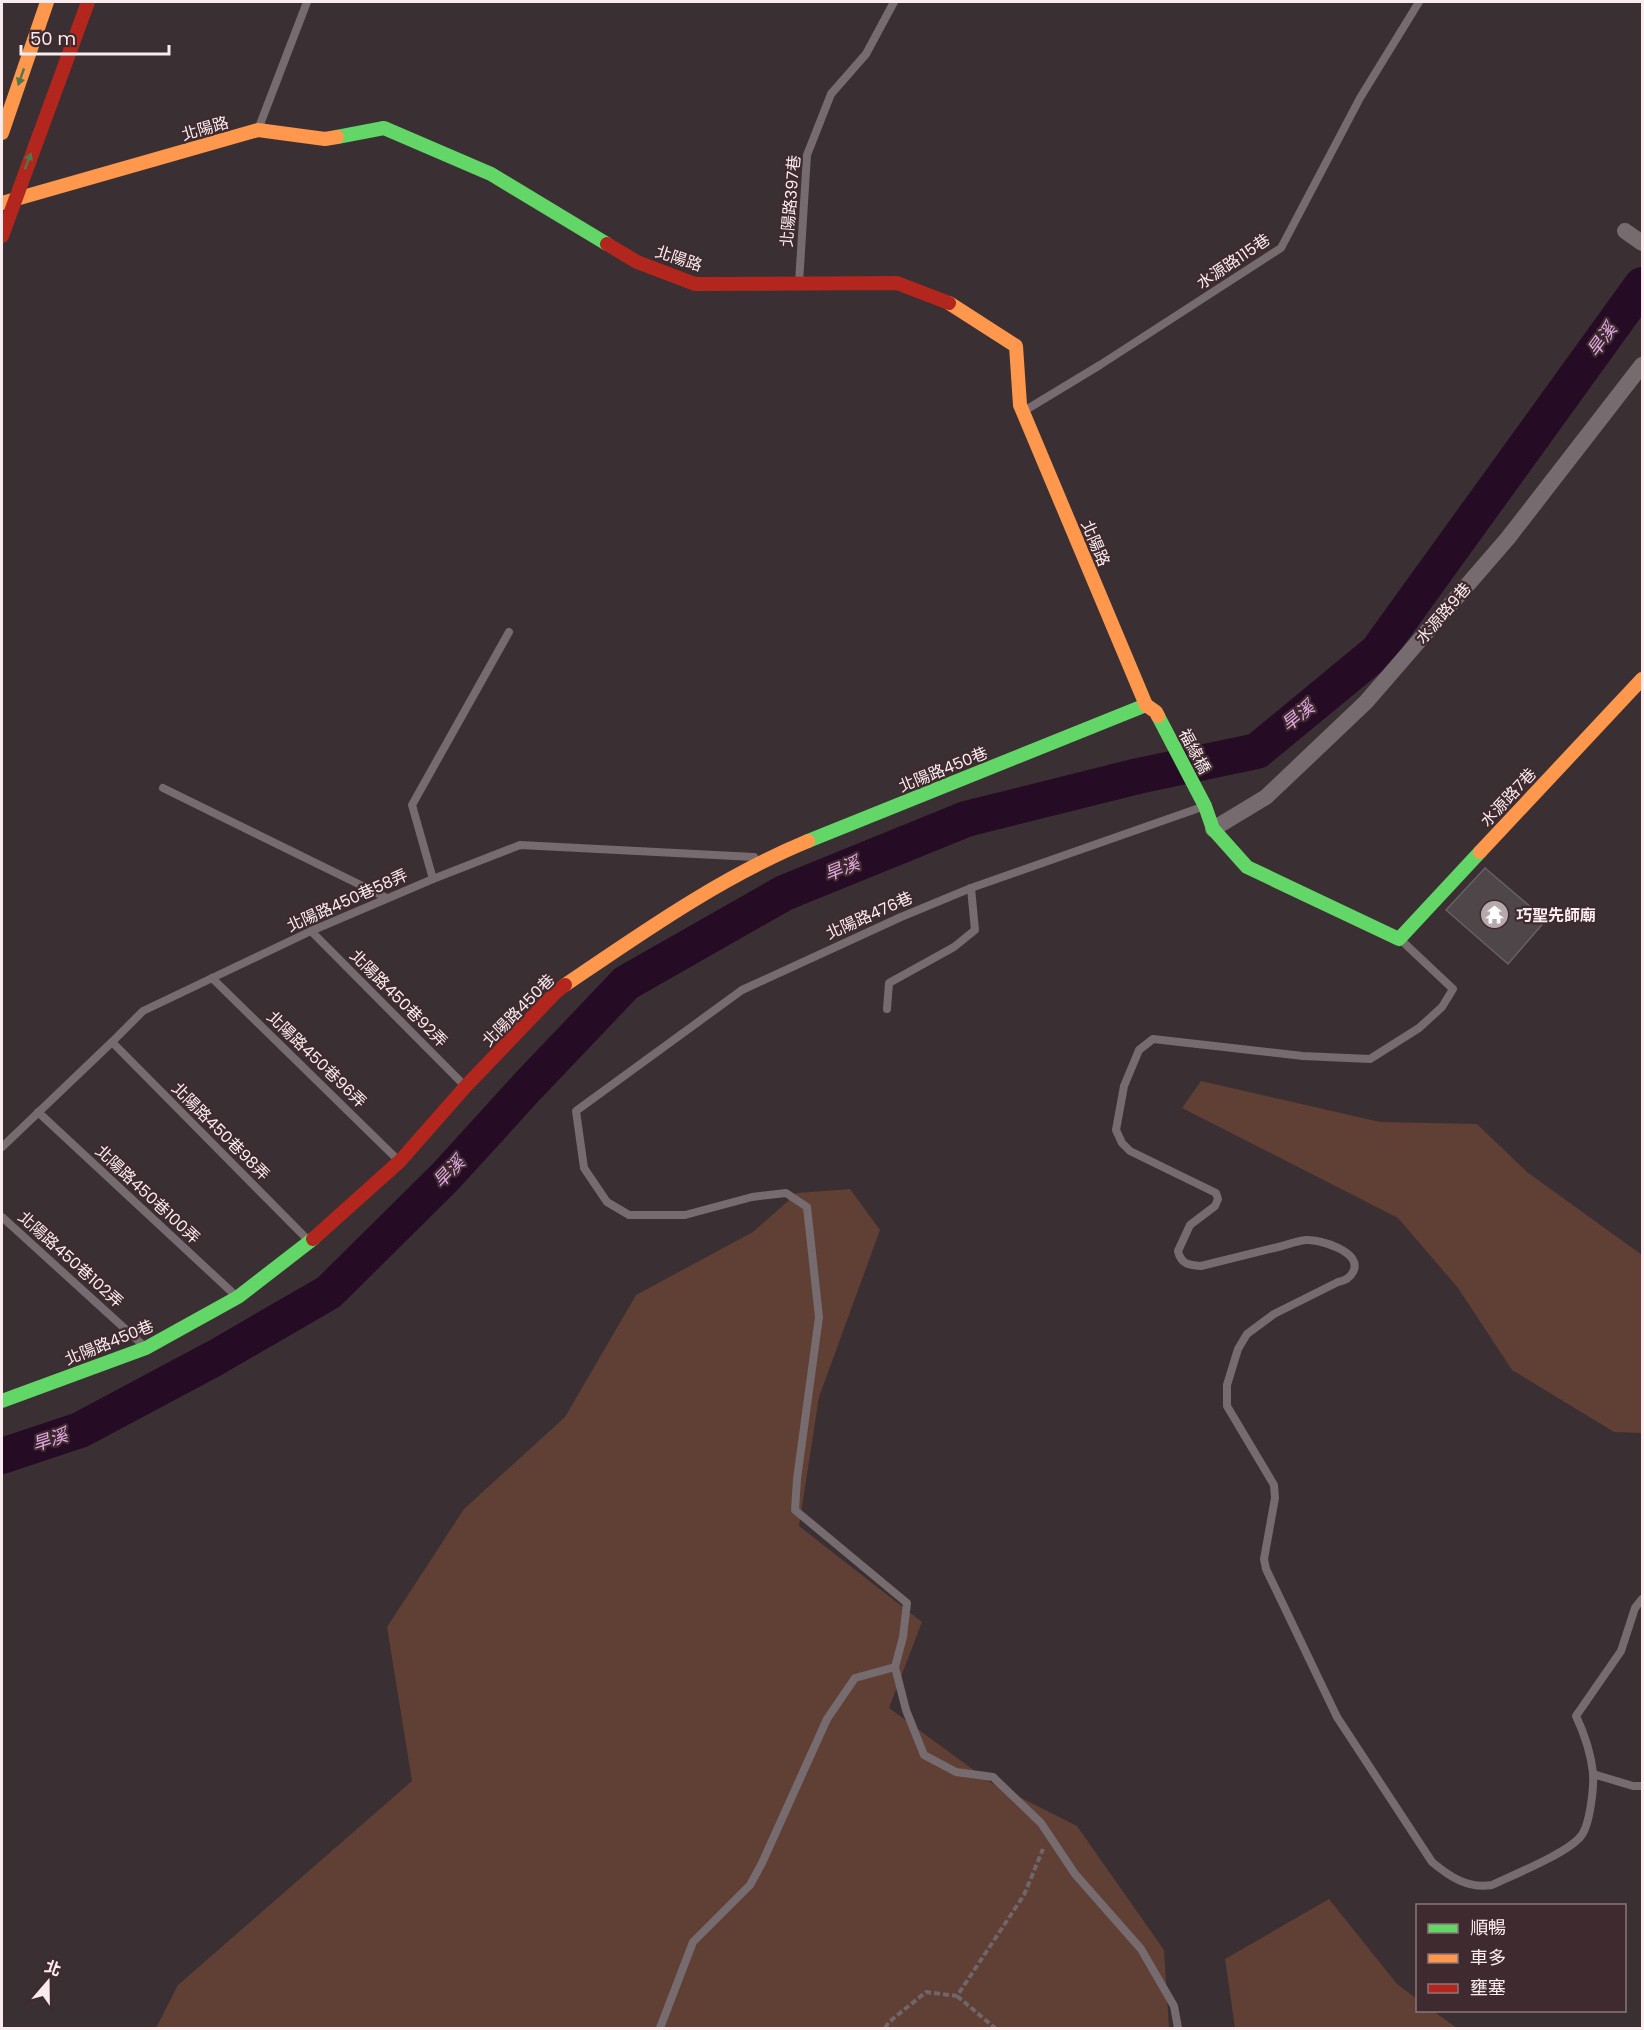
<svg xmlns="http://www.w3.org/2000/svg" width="1644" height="2030" font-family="Poppins,'Noto Sans TC',sans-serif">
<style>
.green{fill:#603f34}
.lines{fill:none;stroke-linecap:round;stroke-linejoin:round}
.river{stroke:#260b25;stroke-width:36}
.building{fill:#4e4649;stroke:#696064;stroke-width:1.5}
.path{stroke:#706669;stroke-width:4;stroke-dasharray:6 3;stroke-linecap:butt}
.lane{stroke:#766b6e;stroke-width:8}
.street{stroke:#766b6e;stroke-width:16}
.fast{stroke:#63d668;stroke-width:14}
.slow{stroke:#ff974d;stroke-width:14}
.jam{stroke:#b3261e;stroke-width:14}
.oneway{fill:#4f7749}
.labels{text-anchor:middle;stroke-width:4.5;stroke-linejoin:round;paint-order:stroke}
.street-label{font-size:16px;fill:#f9ebee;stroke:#3f2a2f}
.poi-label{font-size:16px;font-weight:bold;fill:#f9ebee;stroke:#3f2a2f;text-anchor:start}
.water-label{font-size:18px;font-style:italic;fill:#e3abe3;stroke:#3f2a2f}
</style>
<rect width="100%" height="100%" fill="#3a2f32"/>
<g class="green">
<polygon points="1201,1081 1380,1122 1477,1124 1527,1172 1642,1255 1642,1433 1614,1432 1512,1370 1458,1288 1398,1218 1182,1108"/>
<polygon points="850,1189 880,1230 819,1397 799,1526 922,1622 889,1708 990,1782 1077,1826 1164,1950 1169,2028 156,2028 178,1985 412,1781 387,1627 464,1509 565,1417 636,1295 753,1232 797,1193"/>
<polygon points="1329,1899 1397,1984 1417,1999 1418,2010 1433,2011 1457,2028 1235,2028 1225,1959"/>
</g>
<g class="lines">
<polyline class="river" points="2,1456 80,1430 215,1358 329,1292 446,1176 527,1087 626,983 784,893 966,819 1138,776 1257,751 1377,652 1642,285"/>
</g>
<polygon class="building" points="1485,868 1546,920 1508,964 1446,910"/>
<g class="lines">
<g class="path">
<polyline points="957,1996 995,2028"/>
<polyline points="885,2028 889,2022 926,1992 957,1996 1024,1895 1043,1849"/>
</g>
<g class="lane">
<polyline points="259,127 307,2"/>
<polyline points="799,283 807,155 831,94 866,54 894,2"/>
<polyline points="1024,411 1100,365 1281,248 1360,98 1419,2"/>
<polyline points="163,788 387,898"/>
<polyline points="433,879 412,805 509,632"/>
<polyline points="311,931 465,1086"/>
<path d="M1402,941L1453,989L1442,1007L1419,1028L1370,1059L1303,1056L1153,1039L1139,1050L1124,1086L1116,1130L1122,1143L1130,1151L1216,1193L1218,1199L1215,1206L1190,1225L1178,1251C1181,1264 1188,1265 1201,1266C1225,1260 1249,1254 1274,1248C1284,1246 1295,1241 1306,1240C1319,1239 1364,1252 1353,1272C1350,1278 1344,1281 1338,1282L1274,1314L1247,1334L1238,1349L1227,1385V1406L1274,1485L1275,1498L1264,1559L1266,1569L1337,1717L1432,1862C1450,1877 1468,1889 1492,1885C1513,1875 1568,1853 1581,1836C1590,1825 1594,1787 1593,1773C1591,1754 1584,1733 1576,1716L1621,1651L1635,1608L1642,1599"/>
<polyline points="212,978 399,1161"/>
<polyline points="887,1009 889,983 954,947 975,930 971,888"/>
<polyline points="112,1042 309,1241"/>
<polyline points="38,1112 235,1295"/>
<polyline points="2,1147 112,1042 143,1011 311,931 433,879 520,845 754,857"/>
<polyline points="2,1217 144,1346"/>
<polyline points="895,1667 906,1710 924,1755 956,1772 993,1777 1041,1823 1075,1874 1141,1949 1174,2006 1178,2028"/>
<polyline points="1593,1774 1633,1786 1642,1786"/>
<polyline points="660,2028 693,1942 750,1885 762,1863 827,1719 855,1678 895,1667 903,1637 907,1603 795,1510 797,1479 819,1317 807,1207 786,1193 752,1197 685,1215 629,1215 607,1202 584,1168 576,1111 742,990 901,917 971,888 1202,807"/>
</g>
<g class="street">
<polyline points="1625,231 1642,243"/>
<polyline points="1213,829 1266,797 1366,702 1508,538 1642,365"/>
</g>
<g class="fast">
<polyline points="337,137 384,128 491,174 607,244"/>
<polyline points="1158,716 1205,806 1213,829 1247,867 1399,939 1480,852"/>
<polyline points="808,841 1146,705"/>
<polyline points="2,1401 146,1348 238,1297 313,1239"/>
</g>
<g class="slow">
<polyline points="2,133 47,2"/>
<polyline points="2,203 258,130 325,139 337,137"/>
<polyline points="949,303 1016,346 1020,405 1146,705 1156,712 1158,716"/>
<polyline points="1480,852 1642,679"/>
<path d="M565,985C643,932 721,877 808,841"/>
</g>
<g class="jam">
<polyline points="2,236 88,2"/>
<polyline points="607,244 637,262 695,284 897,283 949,303"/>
<polyline points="313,1239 400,1161 466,1086 556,992 565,985"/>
</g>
</g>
<defs><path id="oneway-solid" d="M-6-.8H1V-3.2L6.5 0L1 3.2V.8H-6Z" transform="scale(1.5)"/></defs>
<g class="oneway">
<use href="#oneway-solid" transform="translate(21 77) rotate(109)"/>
<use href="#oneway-solid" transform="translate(28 161) rotate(-69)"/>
</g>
<defs>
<symbol id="temple-disc" viewBox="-11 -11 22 22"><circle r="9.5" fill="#b6a9ac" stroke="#3f2a2f"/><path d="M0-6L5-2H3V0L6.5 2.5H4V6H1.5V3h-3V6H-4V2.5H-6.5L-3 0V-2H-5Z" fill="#fff"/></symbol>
</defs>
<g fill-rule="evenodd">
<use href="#temple-disc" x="1478" y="898" width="33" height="33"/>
</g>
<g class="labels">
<g class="street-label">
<text transform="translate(205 128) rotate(-16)" y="6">北陽路</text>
<text transform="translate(790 201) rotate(-85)" y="6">北陽路397巷</text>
<text transform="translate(679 258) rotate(18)" y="6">北陽路</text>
<text transform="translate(1233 261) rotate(-34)" y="6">水源路115巷</text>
<text transform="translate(1096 543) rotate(67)" y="6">北陽路</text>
<text transform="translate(1443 613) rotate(-49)" y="6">水源路9巷</text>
<text transform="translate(1195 751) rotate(62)" y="6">福緣橋</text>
<text transform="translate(943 769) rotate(-22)" y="6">北陽路450巷</text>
<text transform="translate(1508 797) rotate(-47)" y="6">水源路7巷</text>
<text transform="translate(347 900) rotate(-24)" y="6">北陽路450巷58弄</text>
<text transform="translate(869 915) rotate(-24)" y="6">北陽路476巷</text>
<text transform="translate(399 998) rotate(45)" y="6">北陽路450巷92弄</text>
<text transform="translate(518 1010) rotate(-45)" y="6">北陽路450巷</text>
<text transform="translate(317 1059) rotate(44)" y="6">北陽路450巷96弄</text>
<text transform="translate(221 1131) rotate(45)" y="6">北陽路450巷98弄</text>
<text transform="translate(148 1194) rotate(43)" y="6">北陽路450巷100弄</text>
<text transform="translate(71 1259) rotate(42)" y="6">北陽路450巷102弄</text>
<text transform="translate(109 1342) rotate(-22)" y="6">北陽路450巷</text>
</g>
<g class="poi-label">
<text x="1516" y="921">巧聖先師廟</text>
</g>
<g class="water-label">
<text transform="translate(1602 340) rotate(-54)" y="6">旱溪</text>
<text transform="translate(1298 716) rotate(-39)" y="6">旱溪</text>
<text transform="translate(842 869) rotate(-22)" y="6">旱溪</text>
<text transform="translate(449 1172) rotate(-46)" y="6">旱溪</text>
<text transform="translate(50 1440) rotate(-18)" y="6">旱溪</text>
</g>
</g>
<rect width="1644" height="2030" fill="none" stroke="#f9ebee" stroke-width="6"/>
<rect x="1416" y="1904" width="210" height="108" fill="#3f2a2f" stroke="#89777b" stroke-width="1.5"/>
<rect x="1428" y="1924" width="30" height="9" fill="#63d668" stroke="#89777b" stroke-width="1.5"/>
<text x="1470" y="1934" font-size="18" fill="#f9ebee">順暢</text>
<rect x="1428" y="1954" width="30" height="9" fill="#ff974d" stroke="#89777b" stroke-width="1.5"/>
<text x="1470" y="1964" font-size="18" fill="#f9ebee">車多</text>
<rect x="1428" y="1984" width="30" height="9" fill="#b3261e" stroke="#89777b" stroke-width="1.5"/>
<text x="1470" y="1994" font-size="18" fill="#f9ebee">壅塞</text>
<g transform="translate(48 1982) rotate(20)" stroke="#3f2a2f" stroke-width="4.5" paint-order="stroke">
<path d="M0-4.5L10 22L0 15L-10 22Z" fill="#f9ebee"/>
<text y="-9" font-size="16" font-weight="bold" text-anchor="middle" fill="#f9ebee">北</text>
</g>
<path d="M21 45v9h148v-9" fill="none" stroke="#f9ebee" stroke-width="3"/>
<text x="30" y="45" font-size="18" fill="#f9ebee" stroke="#3f2a2f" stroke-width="4.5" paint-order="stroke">50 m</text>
</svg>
